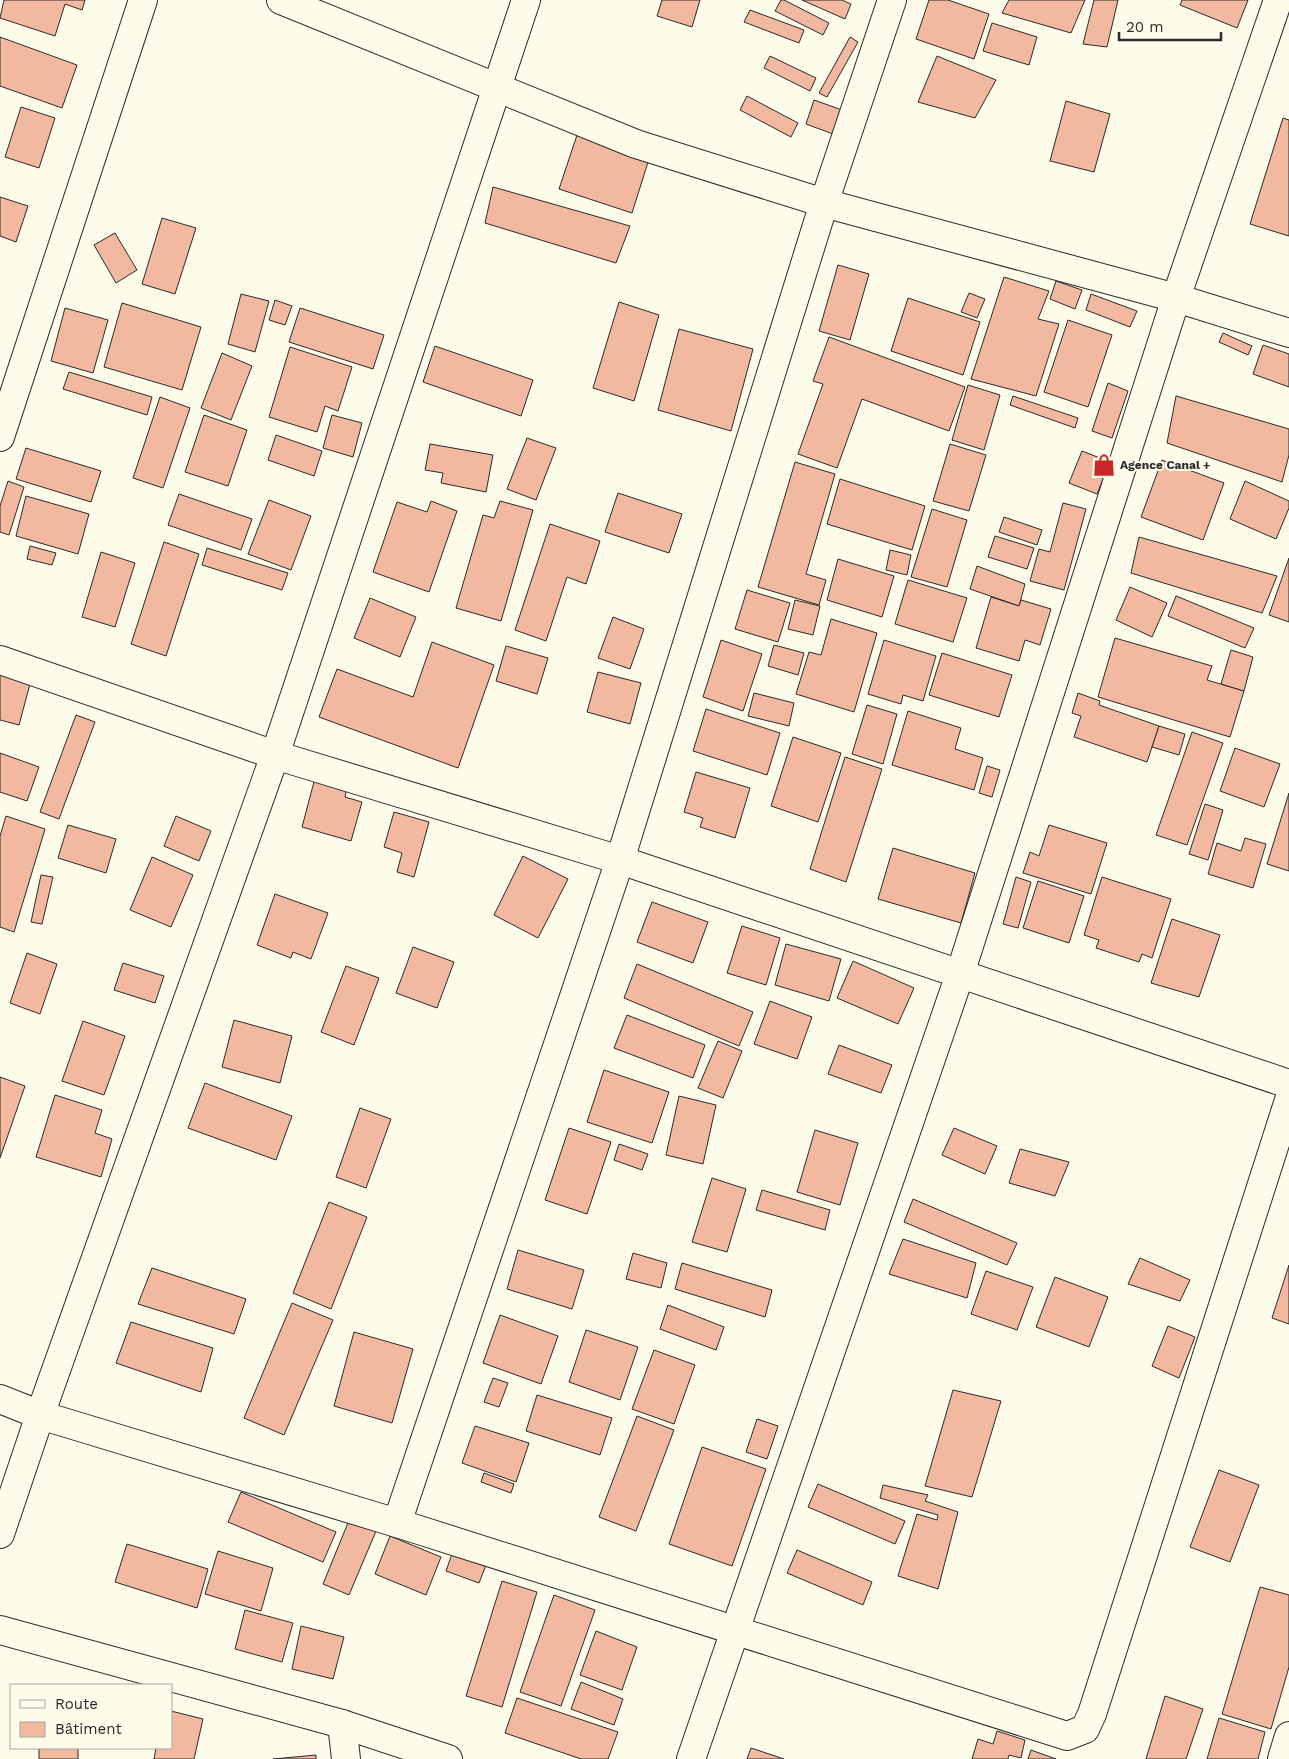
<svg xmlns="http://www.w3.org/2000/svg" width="1289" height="1759" font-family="'Work Sans',sans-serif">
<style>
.building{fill:#f2b8a0;stroke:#2b2b2b}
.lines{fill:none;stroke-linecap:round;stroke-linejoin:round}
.street-casing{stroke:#2b2b2b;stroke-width:30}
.street{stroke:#fdfbea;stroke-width:28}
.labels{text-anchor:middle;stroke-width:4;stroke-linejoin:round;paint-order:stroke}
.poi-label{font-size:12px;font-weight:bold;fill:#2b2b2b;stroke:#fdfbea;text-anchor:start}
</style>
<rect width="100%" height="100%" fill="#fdfbea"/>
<g class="building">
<polygon points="4,0 85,0 82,10 65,4 55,36 0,18"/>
<polygon points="662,0 700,0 692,27 657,16"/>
<polygon points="781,0 784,0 829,23 823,35 775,11"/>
<polygon points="802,0 842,0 851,4 845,19"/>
<polygon points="929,0 948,0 989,14 974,59 916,39"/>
<polygon points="1009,0 1085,0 1071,33 1002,13"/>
<polygon points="1094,0 1118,0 1107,47 1083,44"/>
<polygon points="1182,0 1248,0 1237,28 1180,5"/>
<polygon points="750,10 804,30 799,43 744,22"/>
<polygon points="992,23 1037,37 1029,65 983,51"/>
<polygon points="0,37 77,65 62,108 0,86"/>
<polygon points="850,37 858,42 827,97 819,93"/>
<polygon points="770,56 816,78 810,91 764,68"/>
<polygon points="937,56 996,80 975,118 918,102"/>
<polygon points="747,96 798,123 791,137 740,110"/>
<polygon points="814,100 842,110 833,134 806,124"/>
<polygon points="1066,101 1110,114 1094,172 1050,161"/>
<polygon points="21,107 55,118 39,168 5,157"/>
<polygon points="1283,118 1289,120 1289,236 1250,224"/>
<polygon points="577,135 649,159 632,213 559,189"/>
<polygon points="493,187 630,226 616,263 485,223"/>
<polygon points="0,197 28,206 16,242 0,236"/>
<polygon points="162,218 196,228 175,294 142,284"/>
<polygon points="115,233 137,270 116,283 94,245"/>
<polygon points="838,265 869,274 850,340 819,331"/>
<polygon points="1004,277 1049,291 1038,319 1059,324 1036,396 971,379"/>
<polygon points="1056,281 1082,290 1075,309 1050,299"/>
<polygon points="969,293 985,299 977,318 961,312"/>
<polygon points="241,294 269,301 255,352 228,344"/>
<polygon points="1091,294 1137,311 1130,327 1086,310"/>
<polygon points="908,298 980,322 963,375 891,351"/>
<polygon points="275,300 292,306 285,325 269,320"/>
<polygon points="619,302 659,315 634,401 593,388"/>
<polygon points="122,303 201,327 182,390 104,367"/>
<polygon points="65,308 108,320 93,373 51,361"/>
<polygon points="300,308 384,335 373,369 289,342"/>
<polygon points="1068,320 1112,335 1088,407 1044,392"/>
<polygon points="679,329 753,349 731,431 658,410"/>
<polygon points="1223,333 1252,346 1248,355 1219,342"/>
<polygon points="829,337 965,387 949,431 862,399 837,468 798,454 823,384 813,381"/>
<polygon points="1263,345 1289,354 1289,387 1253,374"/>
<polygon points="435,346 533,380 521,416 423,382"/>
<polygon points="290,347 352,367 338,411 325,406 317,432 269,417"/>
<polygon points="222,353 252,366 231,420 201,408"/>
<polygon points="69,372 152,397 147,415 63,389"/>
<polygon points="1108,383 1128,391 1112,438 1092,431"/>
<polygon points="968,385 1000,395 984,450 952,440"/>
<polygon points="1013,396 1078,418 1075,428 1010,405"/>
<polygon points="1176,396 1289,429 1289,455 1282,482 1167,443"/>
<polygon points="160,397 190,408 163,488 133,478"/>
<polygon points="204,415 247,430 228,486 185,472"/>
<polygon points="332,415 362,423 353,457 323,448"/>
<polygon points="276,435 322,451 314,476 268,460"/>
<polygon points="527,438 556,448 536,500 507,489"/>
<polygon points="430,444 493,455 486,492 441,483 443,473 425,470"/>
<polygon points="950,444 986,455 969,511 933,501"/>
<polygon points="26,448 101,471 91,502 16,479"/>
<polygon points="1082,451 1110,462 1097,494 1069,483"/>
<polygon points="1162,460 1224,483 1203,540 1141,517"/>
<polygon points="795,462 835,474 806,574 826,580 819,605 758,587"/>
<polygon points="840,479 925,506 912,550 827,524"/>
<polygon points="8,481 24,487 9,535 0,532 0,506"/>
<polygon points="1245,481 1289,501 1289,508 1276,539 1230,519"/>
<polygon points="618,493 682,514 669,553 605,532"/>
<polygon points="179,494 252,519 241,550 168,525"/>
<polygon points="26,496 89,514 78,554 16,536"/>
<polygon points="269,500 311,516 291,570 248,554"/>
<polygon points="431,501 457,511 429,592 373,572 397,502 427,512"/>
<polygon points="500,501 533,510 501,621 456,608 483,515 494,518"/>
<polygon points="1063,503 1086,509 1064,590 1030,581 1039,549 1050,552"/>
<polygon points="932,509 967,520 947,587 911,577"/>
<polygon points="1004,517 1042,530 1037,545 999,532"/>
<polygon points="550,524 600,541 586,584 567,577 546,641 515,630"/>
<polygon points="995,536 1034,548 1027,569 988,557"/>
<polygon points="1139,537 1277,576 1262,613 1131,573"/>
<polygon points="164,542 199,554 166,656 131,644"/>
<polygon points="30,546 56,553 52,565 27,559"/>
<polygon points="207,548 288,573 282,590 202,565"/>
<polygon points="890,550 911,555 907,575 886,570"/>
<polygon points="101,552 135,563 115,627 82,617"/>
<polygon points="1289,558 1289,622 1269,615"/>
<polygon points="838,559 894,576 882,617 827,600"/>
<polygon points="977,566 1025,584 1019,606 970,589"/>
<polygon points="908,580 967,598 953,642 895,624"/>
<polygon points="1130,587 1167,603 1152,637 1116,620"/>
<polygon points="747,590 790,603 778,642 735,629"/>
<polygon points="1176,596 1254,628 1245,648 1168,616"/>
<polygon points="991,597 1019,606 1021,600 1051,609 1040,645 1025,640 1019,661 976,648"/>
<polygon points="370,598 416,617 400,657 354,638"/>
<polygon points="795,600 820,606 813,635 788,629"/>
<polygon points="613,617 644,629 630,669 598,658"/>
<polygon points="831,619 877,633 854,712 796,694 809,652 821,655"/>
<polygon points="1115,638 1212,666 1207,680 1244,691 1230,737 1098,697"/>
<polygon points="721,640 762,654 743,711 703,697"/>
<polygon points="884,640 936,656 923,701 903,695 901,704 868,694"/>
<polygon points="432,642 494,665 458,768 319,717 337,669 413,697"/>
<polygon points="774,645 804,653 798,675 768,666"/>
<polygon points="506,646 548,658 537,694 496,681"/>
<polygon points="1231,650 1253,657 1244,691 1221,684"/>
<polygon points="942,653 1012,675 999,717 929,695"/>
<polygon points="598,672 641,683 630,724 587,712"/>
<polygon points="0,675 30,684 19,725 0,720"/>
<polygon points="754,693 794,703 789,726 748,716"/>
<polygon points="1078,693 1100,701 1099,705 1159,726 1147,762 1074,737 1081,716 1072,713"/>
<polygon points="867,705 897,714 883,764 852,754"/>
<polygon points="706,709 780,733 767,775 693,751"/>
<polygon points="908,711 961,728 955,749 983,758 974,790 892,765"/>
<polygon points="76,715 95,722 59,819 40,812"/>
<polygon points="1159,726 1185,734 1179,755 1152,747"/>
<polygon points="1192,732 1223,743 1187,845 1156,835"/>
<polygon points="793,737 841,753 818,822 771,806"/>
<polygon points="1235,748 1280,764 1264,807 1220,791"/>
<polygon points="0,753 39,767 27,801 0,792"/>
<polygon points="845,757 882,769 846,882 810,869"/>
<polygon points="987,766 1000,770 992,797 979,793"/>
<polygon points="696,772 750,788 735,838 700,827 703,818 684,812"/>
<polygon points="315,778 347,787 345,797 362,802 351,841 302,827"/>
<polygon points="1289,793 1289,871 1267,864"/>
<polygon points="1205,804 1223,810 1208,860 1189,854"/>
<polygon points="394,812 429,822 414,877 397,872 402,853 384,847"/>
<polygon points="6,816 45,829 14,932 0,927 0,836"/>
<polygon points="176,816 211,831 199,861 164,846"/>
<polygon points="68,825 116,839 106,873 58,858"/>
<polygon points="1049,825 1107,843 1091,894 1023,873 1030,852 1039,856"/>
<polygon points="1245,838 1266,844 1253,888 1208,874 1217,843 1241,851"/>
<polygon points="893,848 975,873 961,923 878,899"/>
<polygon points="523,856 568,879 538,938 494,915"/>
<polygon points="152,857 193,875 171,927 130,910"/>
<polygon points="41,875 53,877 42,924 31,922"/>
<polygon points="1016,877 1031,882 1018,928 1003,924"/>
<polygon points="1102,877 1171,899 1152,958 1142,954 1139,962 1096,948 1099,940 1084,935"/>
<polygon points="1038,881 1084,896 1069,943 1023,928"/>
<polygon points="275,894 328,913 311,959 293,952 291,958 257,945"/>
<polygon points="652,902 708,922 693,963 637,942"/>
<polygon points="1172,919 1220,935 1199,997 1151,983"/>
<polygon points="742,926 780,938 766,985 727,973"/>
<polygon points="786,944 841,959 829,1001 775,985"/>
<polygon points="413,947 454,962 437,1008 396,993"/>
<polygon points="27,953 57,964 40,1014 10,1003"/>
<polygon points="853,961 914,988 898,1024 837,998"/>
<polygon points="123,963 164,976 155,1003 114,990"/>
<polygon points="637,964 753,1012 739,1046 624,998"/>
<polygon points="346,966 379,978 354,1045 321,1032"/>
<polygon points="770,1001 812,1017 797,1059 754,1044"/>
<polygon points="627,1015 705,1045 693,1078 614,1048"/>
<polygon points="234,1020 292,1036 280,1083 222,1067"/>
<polygon points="83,1021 125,1036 104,1095 62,1081"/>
<polygon points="718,1041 742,1051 723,1098 698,1088"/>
<polygon points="839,1045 892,1065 881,1093 828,1074"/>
<polygon points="604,1070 669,1092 652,1143 587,1122"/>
<polygon points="0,1077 25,1086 0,1158"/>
<polygon points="205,1083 292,1116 276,1160 188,1128"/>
<polygon points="55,1095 102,1110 95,1133 112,1139 101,1177 36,1157"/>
<polygon points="679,1096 716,1105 703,1164 666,1155"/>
<polygon points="360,1108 391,1119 366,1188 336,1177"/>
<polygon points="569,1128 611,1142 587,1214 545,1200"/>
<polygon points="954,1128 997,1146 985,1174 942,1155"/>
<polygon points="815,1130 858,1143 840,1205 797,1192"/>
<polygon points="619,1144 648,1154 642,1170 614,1160"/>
<polygon points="1020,1149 1069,1162 1055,1196 1009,1183"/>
<polygon points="712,1178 746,1189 727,1252 692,1242"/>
<polygon points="762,1190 830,1210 825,1230 756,1210"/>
<polygon points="913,1199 1017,1243 1007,1265 904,1222"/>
<polygon points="329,1202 367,1217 331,1309 293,1293"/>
<polygon points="903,1239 976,1263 967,1298 889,1274"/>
<polygon points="518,1250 584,1270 572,1309 507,1289"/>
<polygon points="633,1253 667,1263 661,1288 626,1279"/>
<polygon points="1140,1258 1190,1280 1180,1301 1128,1284"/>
<polygon points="682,1263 772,1290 765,1317 675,1289"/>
<polygon points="1289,1265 1289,1324 1272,1318"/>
<polygon points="152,1268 246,1299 234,1334 138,1304"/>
<polygon points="986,1271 1033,1287 1017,1330 971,1314"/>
<polygon points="1055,1277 1108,1297 1089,1347 1036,1327"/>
<polygon points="292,1303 333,1320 284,1435 244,1418"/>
<polygon points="668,1305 724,1327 716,1350 660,1329"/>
<polygon points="500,1315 558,1336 541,1384 483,1363"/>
<polygon points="131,1322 213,1348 201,1392 116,1363"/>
<polygon points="1168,1326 1195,1337 1179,1378 1152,1366"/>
<polygon points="586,1330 638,1347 620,1400 569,1382"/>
<polygon points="354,1332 413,1349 392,1423 334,1406"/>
<polygon points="654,1350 695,1365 674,1424 632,1409"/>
<polygon points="493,1378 508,1383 499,1407 484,1402"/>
<polygon points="953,1390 1001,1401 972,1497 925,1486"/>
<polygon points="537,1395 612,1418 600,1455 526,1431"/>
<polygon points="637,1416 674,1430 636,1531 599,1517"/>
<polygon points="757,1419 778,1426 767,1459 746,1452"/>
<polygon points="475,1426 529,1443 516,1482 462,1463"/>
<polygon points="702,1447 766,1469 732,1566 669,1544"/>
<polygon points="1219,1470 1259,1485 1230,1562 1190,1547"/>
<polygon points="484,1473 514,1484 511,1493 481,1482"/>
<polygon points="818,1484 905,1521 895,1544 808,1507"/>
<polygon points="883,1485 928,1495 925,1501 958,1512 938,1589 898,1576 917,1514 937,1520 938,1515 880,1498"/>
<polygon points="241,1492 336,1532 323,1562 228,1522"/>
<polygon points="352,1513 379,1524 349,1595 323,1584"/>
<polygon points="390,1536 441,1557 426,1595 375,1574"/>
<polygon points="127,1544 208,1569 197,1608 115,1582"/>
<polygon points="454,1548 488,1560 479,1583 446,1571"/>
<polygon points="797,1550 872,1582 863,1605 787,1573"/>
<polygon points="218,1551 273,1568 261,1611 205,1594"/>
<polygon points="502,1581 537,1592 502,1707 466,1696"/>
<polygon points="1260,1587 1289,1595 1289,1667 1271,1729 1222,1714"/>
<polygon points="554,1595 595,1610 561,1706 520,1692"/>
<polygon points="245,1610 293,1623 282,1662 235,1649"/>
<polygon points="301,1626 344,1637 333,1679 292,1669"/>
<polygon points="596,1631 637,1647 622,1690 580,1675"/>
<polygon points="581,1682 623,1699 614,1725 571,1709"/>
<polygon points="1165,1696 1203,1709 1186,1759 1146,1759"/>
<polygon points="517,1698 618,1732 608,1759 581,1759 505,1733"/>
<polygon points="171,1711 203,1719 194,1759 154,1759 156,1748 171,1748"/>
<polygon points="1219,1718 1265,1732 1258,1759 1207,1759"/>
<polygon points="997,1731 1025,1740 1021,1758 1009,1755 1008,1759 972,1759 978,1739 993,1744"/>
<rect x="39" y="1748" width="39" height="11"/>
<polygon points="751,1748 784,1759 747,1759"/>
<polygon points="1031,1750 1056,1759 1028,1759"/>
<polygon points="316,1755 316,1759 273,1759"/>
</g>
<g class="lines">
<defs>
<g id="street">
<polyline points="281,0 636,144 824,203 1176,298 1289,333"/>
<polyline points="0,437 143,0"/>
<polyline points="0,660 275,755 620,860 1289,1084"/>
<polyline points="0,1399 40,1415 397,1523 1067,1736 1085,1729 1092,1714 1289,1100"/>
<polyline points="397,1523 620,860 824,203 892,0"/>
<polyline points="0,1534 40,1415 275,755 526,0"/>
<polyline points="0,1630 342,1724 448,1759"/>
<polyline points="342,1724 346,1759"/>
<polyline points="691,1759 960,974 1176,298 1278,0"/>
<polyline points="1282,1759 1289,1736"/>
</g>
</defs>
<use href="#street" class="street-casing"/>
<use href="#street" class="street"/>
</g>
<defs>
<symbol id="shop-bare" viewBox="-9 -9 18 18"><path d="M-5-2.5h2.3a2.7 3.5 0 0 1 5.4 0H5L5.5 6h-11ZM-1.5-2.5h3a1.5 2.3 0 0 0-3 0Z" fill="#c62828" stroke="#fdfbea" stroke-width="2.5" paint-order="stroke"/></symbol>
</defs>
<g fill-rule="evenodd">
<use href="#shop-bare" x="1088" y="449" width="32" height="32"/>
</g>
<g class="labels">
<g class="poi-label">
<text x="1120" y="469">Agence Canal +</text>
</g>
</g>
<rect x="10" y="1684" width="162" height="65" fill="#fdfbea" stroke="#a9a89e"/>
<rect x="20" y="1700" width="25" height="8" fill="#fdfbea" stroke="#a9a89e"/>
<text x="55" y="1709" font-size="15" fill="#2b2b2b">Route</text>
<rect x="20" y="1722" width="25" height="15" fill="#f2b8a0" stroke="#a9a89e"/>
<text x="55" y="1734" font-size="15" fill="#2b2b2b">Bâtiment</text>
<path d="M1119 32v8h102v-8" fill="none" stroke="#2b2b2b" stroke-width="2.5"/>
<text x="1126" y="32" font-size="15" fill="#2b2b2b" stroke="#fdfbea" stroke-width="4" paint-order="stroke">20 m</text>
</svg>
